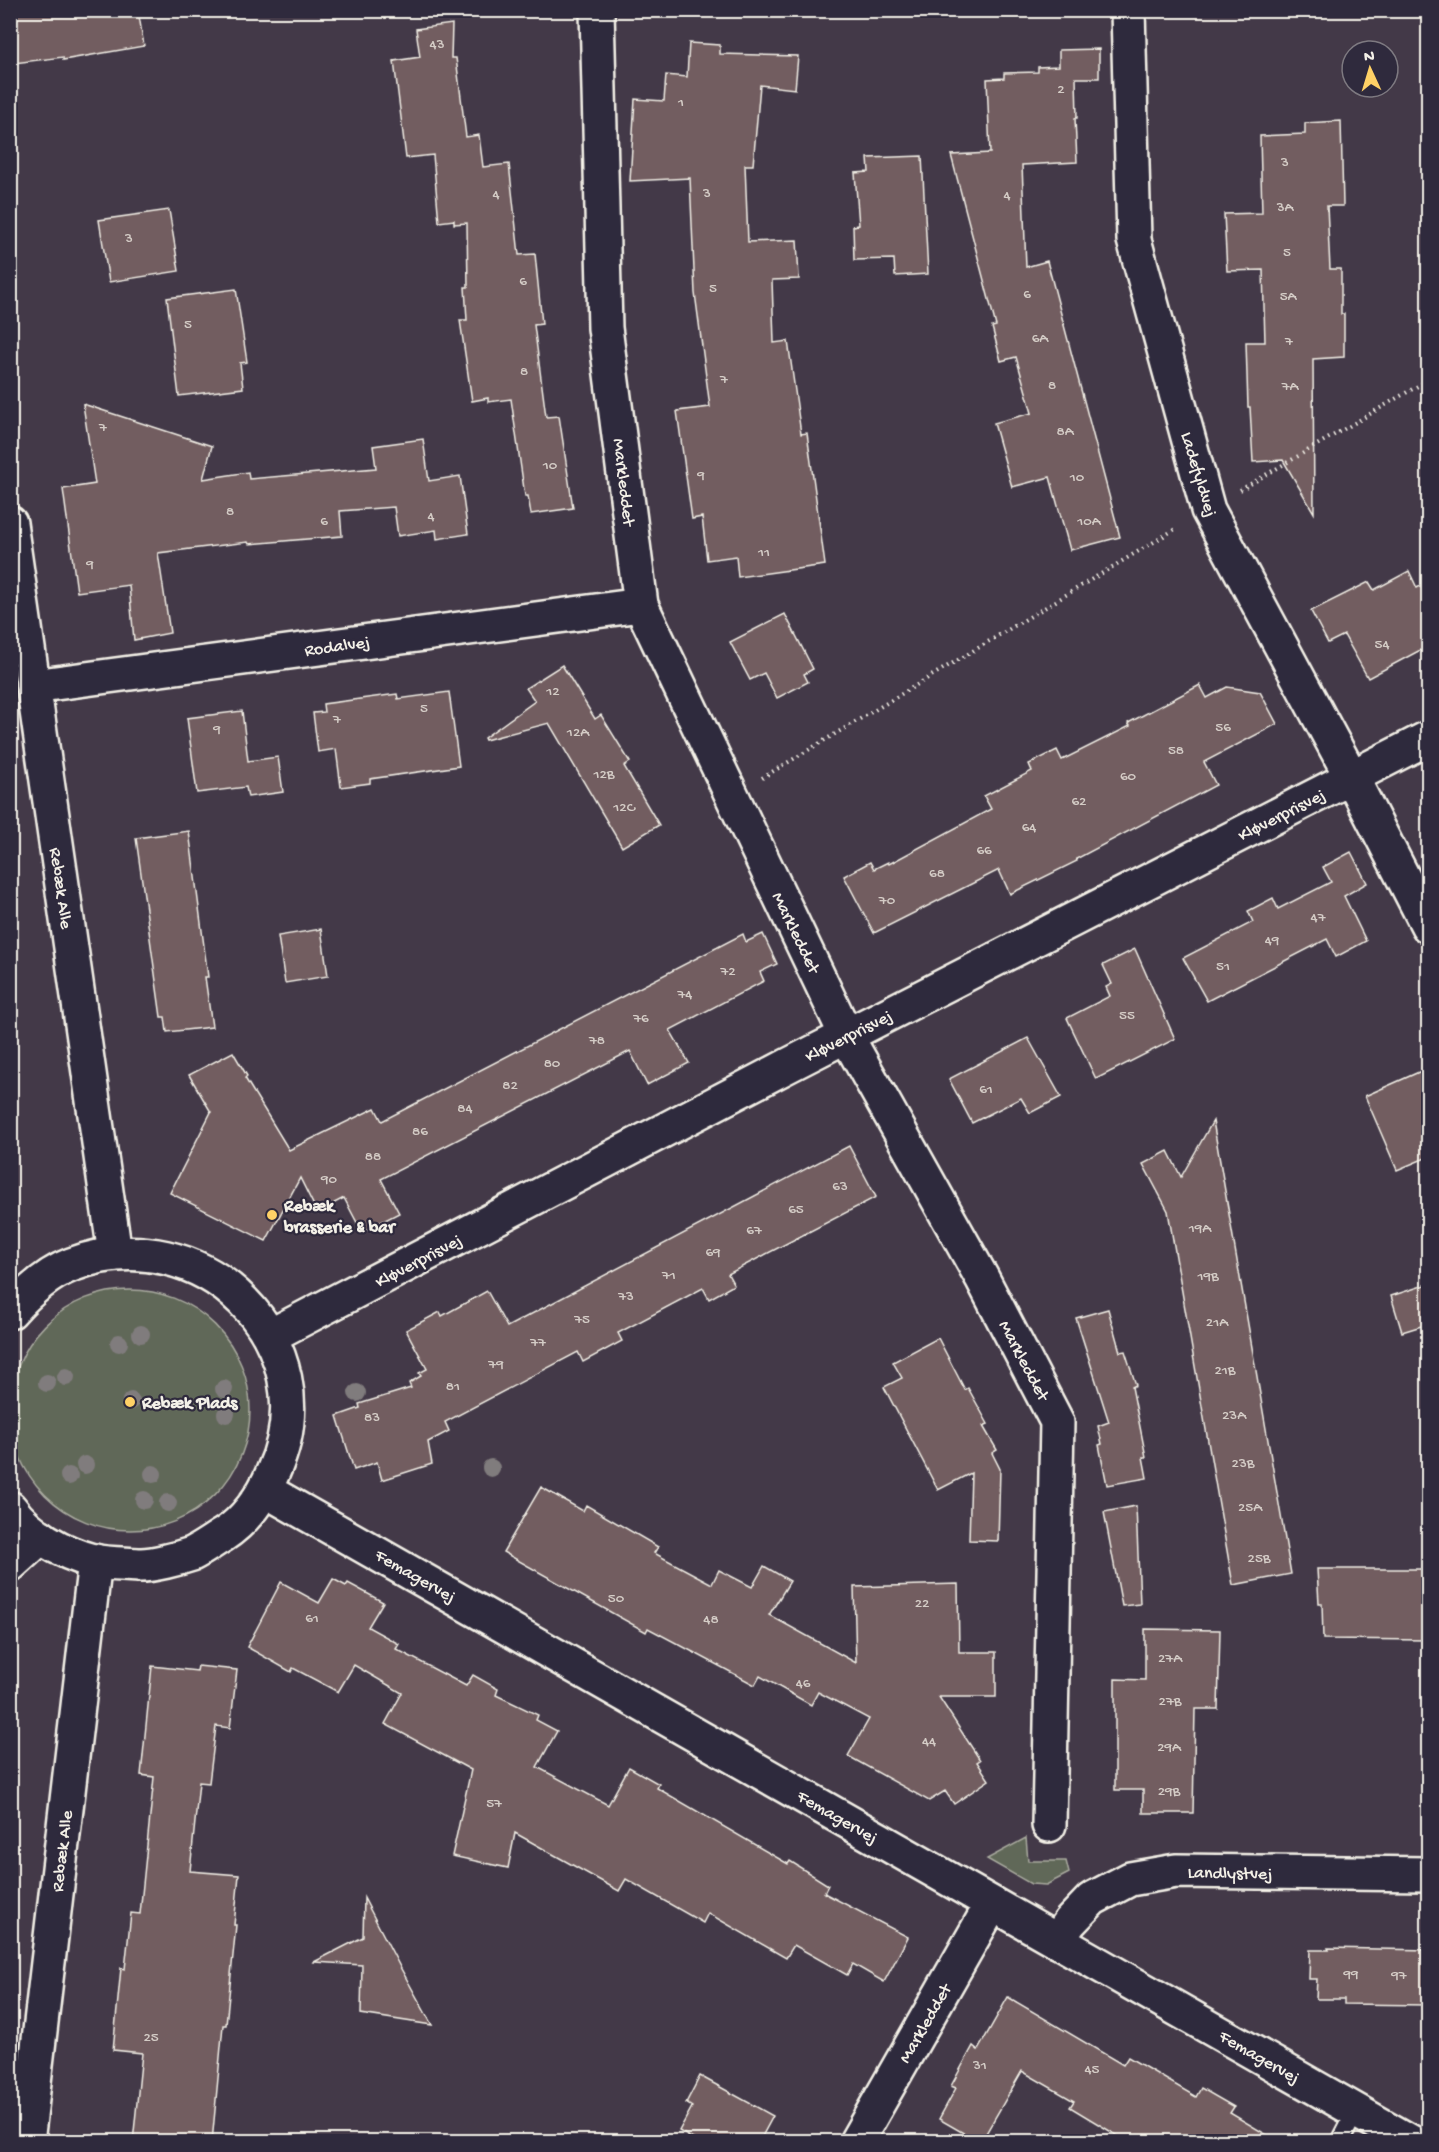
<svg xmlns="http://www.w3.org/2000/svg" width="1439" height="2152" font-family="'Gochi Hand',sans-serif">
<style>
.green{fill:#616759;stroke:#aaaca0;stroke-width:1.5}
.building{fill:#725d60;stroke:#f4f1e8;stroke-width:1.5}
.lines{fill:none;stroke-linecap:round;stroke-linejoin:round}
.service-casing{stroke:#f4f1e8;stroke-width:21}
.minor-casing{stroke:#f4f1e8;stroke-width:38}
.tertiary-casing{stroke:#f4f1e8;stroke-width:38}
.path{stroke:#f4f1e8;stroke-width:4;stroke-dasharray:1.5 4.5;stroke-linecap:butt}
.service{stroke:#2f2a3d;stroke-width:16}
.minor{stroke:#2f2a3d;stroke-width:33}
.tertiary{stroke:#2f2a3d;stroke-width:33}
.tree{fill:#807c7d}
.poi-dot{fill:#ffd166;stroke:#2f2a3d;stroke-width:2}
.labels{text-anchor:middle;stroke-width:4.5;stroke-linejoin:round;paint-order:stroke}
.number-label{font-size:15px;fill:#d4ccc6}
.street-label{font-size:18px;fill:#f4f1e8;stroke:#2f2a3d}
.poi-label{font-size:18px;font-weight:bold;fill:#f4f1e8;stroke:#2f2a3d;text-anchor:start}
</style>
<rect width="100%" height="100%" fill="#433948"/>
<filter id="ink" filterUnits="userSpaceOnUse"><feTurbulence type="fractalNoise" baseFrequency=".0167" numOctaves="2"/><feDisplacementMap in="SourceGraphic" scale="12" xChannelSelector="R" yChannelSelector="G"/><feConvolveMatrix kernelMatrix="1 2 1 2 8 2 1 2 1" color-interpolation-filters="sRGB"/></filter>
<g filter="url(#ink)">
<g class="green">
<circle cx="130" cy="1410" r="120"/>
<polygon points="1026,1838 1028,1861 1066,1861 1069,1873 1046,1885 1031,1884 987,1859"/>
</g>
<g class="building">
<polygon points="10,10 138,10 144,46 63,60 63,57 14,63 10,32"/>
<polygon points="452,24 451,58 456,58 466,137 479,135 483,167 509,164 519,255 535,254 542,324 534,325 546,417 559,416 573,508 531,514 528,496 525,496 511,399 488,402 488,398 472,401 460,320 467,320 465,287 468,287 467,223 454,224 454,220 439,222 433,155 406,158 394,61 420,57 416,29"/>
<polygon points="689,43 720,45 720,54 798,56 795,89 760,85 753,165 745,165 748,242 797,240 799,279 772,280 774,343 788,341 801,434 807,433 825,565 738,577 736,556 707,560 702,517 692,519 677,411 710,407 695,293 690,178 630,181 635,99 664,101 666,75 687,77"/>
<polygon points="1099,49 1099,78 1076,78 1077,118 1075,118 1077,162 1022,165 1026,267 1047,261 1120,537 1070,550 1050,477 1012,487 994,423 1032,413 1016,357 1001,361 992,327 996,326 951,155 990,153 987,79 1004,78 1004,73 1038,72 1038,67 1059,66 1059,50"/>
<polygon points="1341,121 1343,206 1327,206 1330,269 1341,269 1341,314 1344,314 1344,357 1313,359 1314,513 1283,460 1253,462 1250,407 1248,407 1246,342 1265,342 1263,270 1227,271 1224,214 1262,213 1260,136 1305,134 1305,123"/>
<polygon points="922,156 928,274 895,276 894,259 854,260 853,226 859,225 855,173 869,172 868,158"/>
<polygon points="169,210 179,271 109,282 99,220"/>
<polygon points="236,289 247,362 240,363 243,388 179,396 167,298"/>
<polygon points="83,404 212,446 203,479 248,472 249,479 376,468 373,446 423,439 429,481 460,476 468,534 437,539 436,530 398,536 394,507 340,511 342,536 249,544 248,542 158,553 170,633 134,640 129,585 77,592 63,489 95,484"/>
<polygon points="1409,571 1417,588 1428,582 1428,646 1368,678 1344,635 1328,643 1311,611 1369,582 1374,590"/>
<polygon points="785,614 813,669 804,674 808,682 777,698 764,673 750,680 730,642"/>
<polygon points="562,665 595,719 601,715 630,762 624,766 659,825 622,847 549,723 485,740 484,738 535,701 526,688"/>
<polygon points="1200,685 1207,698 1227,687 1260,692 1277,724 1204,762 1216,785 1076,859 1077,861 1010,894 999,870 874,933 844,876 870,862 874,869 888,862 889,864 991,809 984,796 1032,771 1029,764 1057,750 1062,760 1130,726 1128,723"/>
<polygon points="449,692 459,766 370,779 370,783 341,787 336,749 318,752 313,713 324,712 323,704 397,694 398,699"/>
<polygon points="242,711 248,761 278,757 283,792 248,797 246,787 197,793 187,718"/>
<polygon points="189,831 208,977 205,977 212,1027 167,1032 165,1017 161,1017 136,838"/>
<polygon points="1351,852 1367,883 1344,896 1366,941 1336,957 1327,939 1207,1001 1183,958 1253,922 1248,911 1273,898 1278,909 1331,882 1323,867"/>
<polygon points="321,929 328,976 285,983 278,936"/>
<polygon points="743,934 746,942 763,934 777,964 760,972 764,981 670,1030 689,1063 647,1085 630,1051 381,1179 399,1213 362,1232 344,1198 317,1212 300,1178 266,1241 170,1193 211,1112 189,1075 233,1052 247,1076 245,1078 289,1150 375,1108 382,1121"/>
<polygon points="1135,949 1175,1039 1096,1079 1067,1018 1110,996 1106,987 1112,984 1103,965"/>
<polygon points="1028,1038 1061,1097 1030,1113 1021,1098 972,1123 949,1079"/>
<polygon points="1428,1068 1428,1157 1397,1170 1365,1096"/>
<polygon points="1213,1121 1291,1574 1233,1585 1168,1211 1143,1164 1168,1151 1181,1177"/>
<polygon points="849,1146 876,1197 728,1274 734,1285 709,1299 703,1288 618,1333 622,1341 583,1362 578,1352 445,1422 449,1431 428,1442 432,1464 382,1480 377,1462 354,1470 337,1416 360,1408 359,1404 411,1388 409,1383 421,1376 419,1373 427,1369 406,1330 440,1312 442,1316 487,1291 507,1327"/>
<polygon points="1428,1284 1428,1324 1402,1332 1391,1296"/>
<polygon points="1108,1309 1120,1352 1125,1351 1136,1385 1132,1387 1146,1457 1143,1457 1147,1478 1107,1485 1099,1445 1102,1444 1098,1426 1109,1422 1076,1318"/>
<polygon points="938,1338 965,1390 968,1388 988,1424 983,1426 997,1450 992,1453 1000,1469 998,1541 969,1540 971,1473 938,1490 884,1387 902,1378 893,1362"/>
<polygon points="541,1487 583,1511 586,1505 658,1547 654,1553 712,1584 719,1570 752,1587 764,1566 790,1581 769,1615 856,1663 854,1587 958,1584 959,1652 996,1652 996,1697 939,1697 980,1760 977,1762 989,1780 954,1804 945,1791 929,1801 848,1756 869,1719 818,1692 811,1705 760,1676 755,1685 648,1628 646,1632 503,1552"/>
<polygon points="1136,1506 1140,1604 1122,1606 1104,1512"/>
<polygon points="1317,1569 1428,1569 1428,1640 1323,1639 1322,1603 1319,1603"/>
<polygon points="333,1579 346,1586 348,1583 383,1602 368,1627 399,1644 396,1649 466,1686 473,1675 498,1689 496,1695 538,1715 536,1720 557,1731 537,1767 608,1805 629,1767 659,1784 657,1788 788,1864 790,1861 828,1885 824,1893 908,1937 884,1982 853,1964 847,1975 794,1945 786,1958 708,1913 703,1923 626,1879 619,1891 515,1833 508,1868 452,1856 471,1770 385,1724 402,1693 354,1665 338,1692 293,1668 291,1672 247,1647 281,1582 319,1603"/>
<polygon points="1145,1629 1220,1630 1218,1709 1195,1709 1193,1813 1143,1813 1143,1790 1115,1790 1115,1679 1145,1680"/>
<polygon points="152,1666 197,1671 198,1666 237,1670 230,1728 216,1726 209,1783 199,1782 190,1871 239,1875 234,1925 236,1925 226,2025 223,2025 212,2142 133,2142 142,2053 113,2050 121,1968 125,1969 131,1913 140,1914 154,1777 141,1775"/>
<polygon points="364,1898 400,1967 432,2025 361,2014 362,1965 314,1962 363,1937"/>
<polygon points="1328,1948 1428,1950 1428,2005 1344,2004 1344,1999 1316,1999 1317,1979 1309,1979 1310,1950 1329,1950"/>
<polygon points="1008,1997 1123,2065 1128,2057 1196,2097 1201,2088 1234,2107 1230,2113 1279,2142 1128,2142 1070,2107 1074,2101 1022,2071 981,2142 979,2142 939,2119 956,2088 951,2086 973,2046 978,2050"/>
<polygon points="700,2076 773,2116 759,2142 698,2142 679,2131 692,2107 686,2103"/>
</g>
<g class="lines">
<defs>
<polyline id="service" points="1340,2142 1356,2111"/>
<g id="minor">
<polyline points="597,10 605,328 641,605 847,1037 982,1278 1057,1422 1049,1825"/>
<polyline points="1128,10 1134,240 1208,510 1352,778 1428,926"/>
<polyline points="10,523 115,1254"/>
<polyline points="33,686 641,605"/>
<polyline points="265,1490 1411,2142"/>
<polyline points="1057,1941 1070,1922 1092,1899 1130,1879 1176,1871 1428,1874"/>
<polyline points="27,2142 95,1561"/>
<polyline points="856,2142 992,1904"/>
</g>
<g id="tertiary">
<path d="M10,1312C27,1293 47,1274 71,1265C201,1214 332,1343 273,1472C263,1496 245,1521 223,1535C213,1541 202,1549 192,1554C180,1558 151,1566 138,1565C124,1564 107,1564 93,1561C63,1553 28,1534 10,1508"/>
<polyline points="270,1336 789,1065 1428,738"/>
<polyline points="10,1565 41,1537"/>
</g>
</defs>
<use href="#service" class="service-casing"/>
<use href="#minor" class="minor-casing"/>
<use href="#tertiary" class="tertiary-casing"/>
<g class="path">
<polyline points="1240,490 1428,380"/>
<polyline points="762,778 1177,528"/>
</g>
<use href="#service" class="service"/>
<use href="#minor" class="minor"/>
<use href="#tertiary" class="tertiary"/>
</g>
<g class="tree">
<circle cx="141" cy="1334" r="9"/>
<circle cx="119" cy="1343" r="9"/>
<circle cx="66" cy="1377" r="9"/>
<circle cx="47" cy="1383" r="9"/>
<circle cx="224" cy="1389" r="9"/>
<circle cx="357" cy="1393" r="9"/>
<circle cx="131" cy="1401" r="9"/>
<circle cx="226" cy="1414" r="9"/>
<circle cx="85" cy="1465" r="9"/>
<circle cx="491" cy="1468" r="9"/>
<circle cx="153" cy="1474" r="9"/>
<circle cx="69" cy="1476" r="9"/>
<circle cx="144" cy="1500" r="9"/>
<circle cx="168" cy="1503" r="9"/>
</g>
</g>
<g class="poi-dot">
<circle cx="272" cy="1215" r="6"/>
<circle cx="130" cy="1402" r="6"/>
</g>
<g class="labels">
<g class="number-label">
<text x="437" y="48">43</text>
<text x="1061" y="93">2</text>
<text x="681" y="106">1</text>
<text x="1285" y="166">3</text>
<text x="707" y="197">3</text>
<text x="496" y="198">4</text>
<text x="1007" y="199">4</text>
<text x="1285" y="211">3A</text>
<text x="129" y="242">3</text>
<text x="1287" y="256">5</text>
<text x="523" y="285">6</text>
<text x="713" y="292">5</text>
<text x="1027" y="298">6</text>
<text x="1288" y="300">5A</text>
<text x="188" y="328">5</text>
<text x="1040" y="342">6A</text>
<text x="1289" y="345">7</text>
<text x="524" y="375">8</text>
<text x="724" y="383">7</text>
<text x="1052" y="389">8</text>
<text x="1290" y="390">7A</text>
<text x="103" y="431">7</text>
<text x="1065" y="435">8A</text>
<text x="550" y="469">10</text>
<text x="701" y="479">9</text>
<text x="1077" y="481">10</text>
<text x="230" y="515">8</text>
<text x="431" y="520">4</text>
<text x="324" y="525">6</text>
<text x="1089" y="525">10A</text>
<text x="764" y="556">11</text>
<text x="90" y="568">9</text>
<text x="1382" y="648">54</text>
<text x="553" y="695">12</text>
<text x="424" y="712">5</text>
<text x="337" y="723">7</text>
<text x="1223" y="731">56</text>
<text x="217" y="733">9</text>
<text x="578" y="736">12A</text>
<text x="1176" y="754">58</text>
<text x="604" y="778">12B</text>
<text x="1128" y="780">60</text>
<text x="1079" y="805">62</text>
<text x="624" y="811">12C</text>
<text x="1029" y="831">64</text>
<text x="984" y="854">66</text>
<text x="937" y="877">68</text>
<text x="887" y="904">70</text>
<text x="1318" y="921">47</text>
<text x="1272" y="944">49</text>
<text x="1223" y="970">51</text>
<text x="728" y="975">72</text>
<text x="685" y="998">74</text>
<text x="1127" y="1019">55</text>
<text x="641" y="1022">76</text>
<text x="597" y="1044">78</text>
<text x="552" y="1067">80</text>
<text x="510" y="1089">82</text>
<text x="986" y="1093">61</text>
<text x="465" y="1112">84</text>
<text x="420" y="1135">86</text>
<text x="373" y="1160">88</text>
<text x="329" y="1183">90</text>
<text x="840" y="1190">63</text>
<text x="796" y="1213">65</text>
<text x="1200" y="1232">19A</text>
<text x="754" y="1234">67</text>
<text x="713" y="1256">69</text>
<text x="669" y="1279">71</text>
<text x="1208" y="1280">19B</text>
<text x="626" y="1300">73</text>
<text x="582" y="1323">75</text>
<text x="1217" y="1326">21A</text>
<text x="538" y="1346">77</text>
<text x="496" y="1368">79</text>
<text x="1225" y="1374">21B</text>
<text x="453" y="1390">81</text>
<text x="1234" y="1419">23A</text>
<text x="372" y="1421">83</text>
<text x="1243" y="1467">23B</text>
<text x="1250" y="1511">25A</text>
<text x="1259" y="1562">25B</text>
<text x="616" y="1602">50</text>
<text x="922" y="1607">22</text>
<text x="312" y="1622">61</text>
<text x="711" y="1623">48</text>
<text x="1170" y="1662">27A</text>
<text x="803" y="1687">46</text>
<text x="1170" y="1705">27B</text>
<text x="929" y="1745">44</text>
<text x="1169" y="1751">29A</text>
<text x="1169" y="1795">29B</text>
<text x="494" y="1807">57</text>
<text x="1351" y="1978">99</text>
<text x="1399" y="1979">97</text>
<text x="151" y="2041">25</text>
<text x="980" y="2069">31</text>
<text x="1092" y="2073">45</text>
</g>
<g class="street-label">
<text transform="translate(1200 474) rotate(73)" y="6">Ladefyldvej</text>
<text transform="translate(625 482) rotate(83)" y="6">Markleddet</text>
<text transform="translate(337 645) rotate(-8)" y="6">Rodalvej</text>
<text transform="translate(1281 814) rotate(-27)" y="6">Kløverprisvej</text>
<text transform="translate(62 888) rotate(82)" y="6">Rebæk Alle</text>
<text transform="translate(797 932) rotate(64)" y="6">Markleddet</text>
<text transform="translate(848 1035) rotate(-27)" y="6">Kløverprisvej</text>
<text transform="translate(418 1260) rotate(-28)" y="6">Kløverprisvej</text>
<text transform="translate(1025 1360) rotate(62)" y="6">Markleddet</text>
<text transform="translate(416 1575) rotate(30)" y="6">Femagervej</text>
<text transform="translate(838 1816) rotate(30)" y="6">Femagervej</text>
<text transform="translate(61 1851) rotate(-83)" y="6">Rebæk Alle</text>
<text transform="translate(1230 1872) rotate(1)" y="6">Landlystvej</text>
<text transform="translate(924 2023) rotate(-60)" y="6">Markleddet</text>
<text transform="translate(1260 2056) rotate(30)" y="6">Femagervej</text>
</g>
<g class="poi-label">
<text x="284" y="1211">Rebæk<tspan x="284" dy="21">brasserie &amp; bar</tspan></text>
<text x="142" y="1408">Rebæk Plads</text>
</g>
</g>
<rect width="1439" height="2152" fill="none" stroke="#2f2a3d" stroke-width="36"/>
<rect x="18" y="18" width="1403" height="2116" fill="none" stroke="#f4f1e8" stroke-width="2" filter="url(#ink)"/>
<g transform="translate(1370 69) rotate(356)"><circle r="28" fill="#2f2a3d" stroke="#7e7a81" stroke-width="1.5"/>
<path d="M0-4.5L10 22L0 15L-10 22Z" fill="#ffd166"/>
<text y="-9" font-size="16" font-weight="bold" text-anchor="middle" fill="#f4f1e8">N</text>
</g>
</svg>
